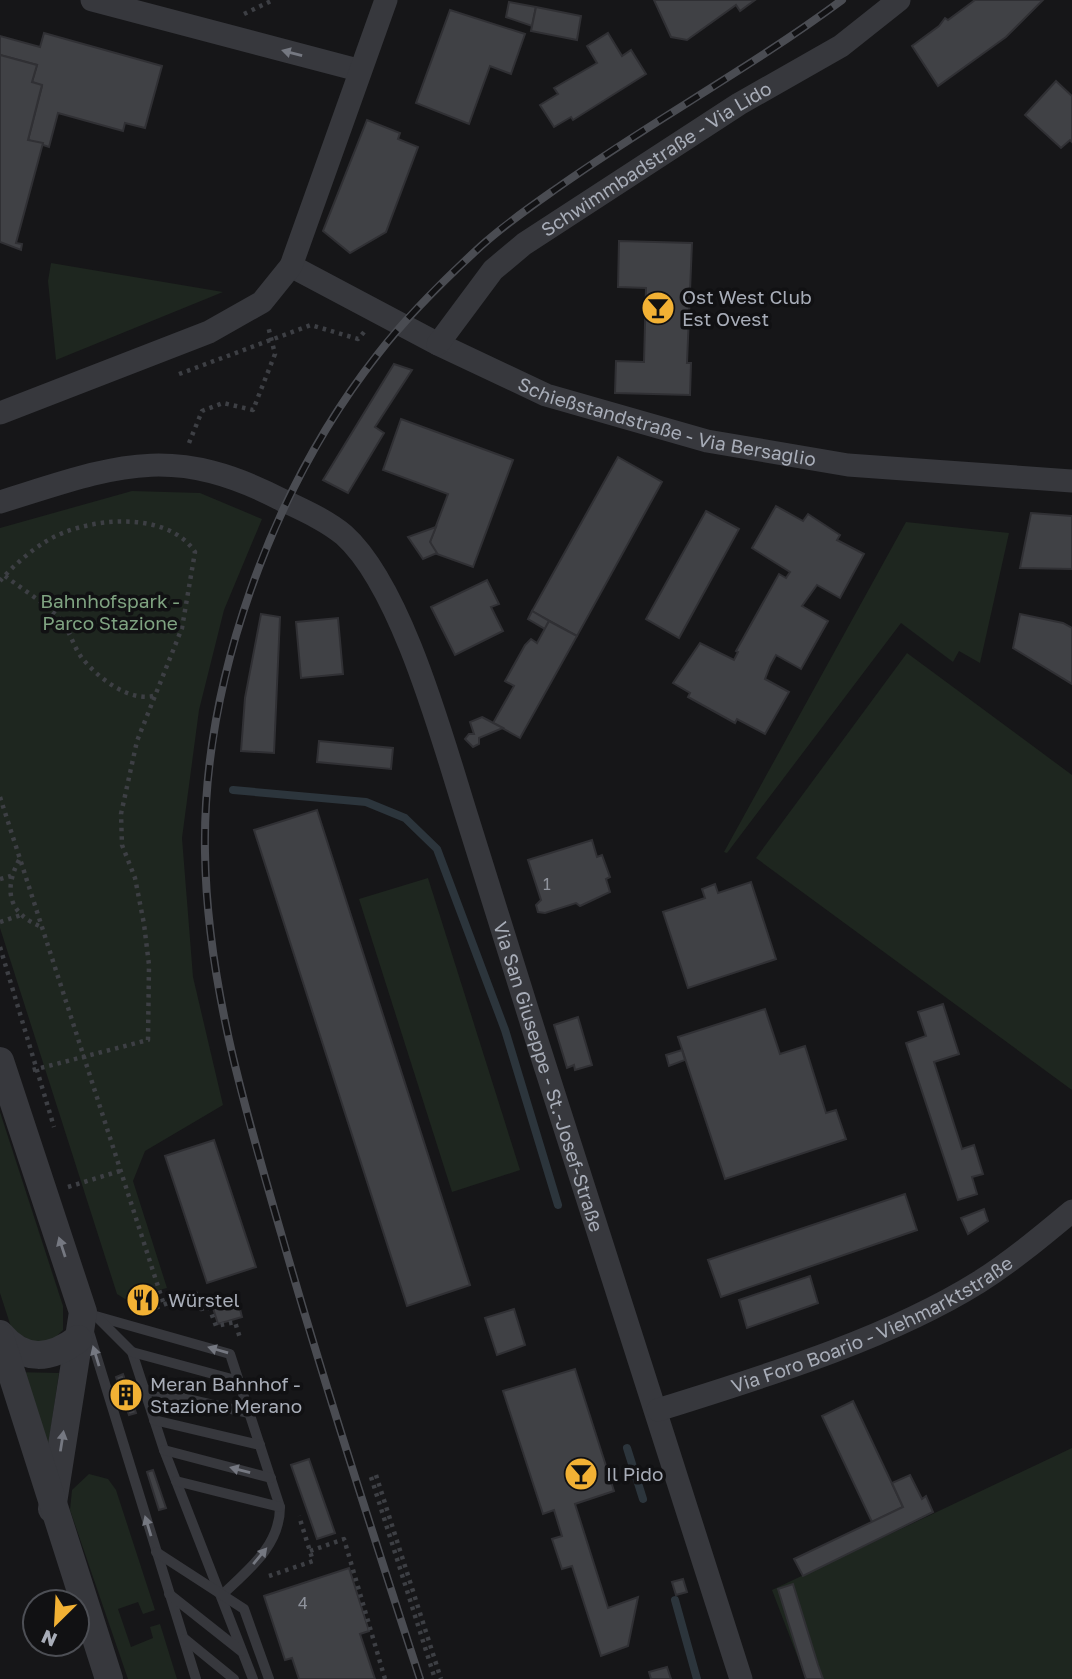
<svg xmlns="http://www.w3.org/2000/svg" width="1072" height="1679" font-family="'Golos Text',sans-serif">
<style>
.green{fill:#1e261f}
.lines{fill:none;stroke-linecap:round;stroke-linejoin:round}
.stream{stroke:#2c353c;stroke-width:8}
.building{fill:#404145;stroke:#303034;stroke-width:2}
.path{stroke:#3d3f44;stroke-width:4.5;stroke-dasharray:3.5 5;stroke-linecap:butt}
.service{stroke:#37383d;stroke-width:10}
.minor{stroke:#37383d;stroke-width:23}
.tertiary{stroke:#37383d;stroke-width:28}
.rail-casing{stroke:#4a4c52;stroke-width:8}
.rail{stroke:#111113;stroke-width:5;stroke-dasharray:16;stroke-linecap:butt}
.oneway{fill:#757881}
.labels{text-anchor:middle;stroke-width:7;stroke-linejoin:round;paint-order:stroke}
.number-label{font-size:16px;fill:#8e929b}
.street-label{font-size:19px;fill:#a8adb8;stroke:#111113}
.poi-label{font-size:19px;fill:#a8adb8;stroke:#111113;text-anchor:start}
.park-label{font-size:19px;fill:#7fa381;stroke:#111113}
</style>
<rect width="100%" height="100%" fill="#161618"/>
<g class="green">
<polygon points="51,263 223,292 56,360 48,281"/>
<polygon points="132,491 200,493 262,519 224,610 199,710 182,838 193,977 223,1105 145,1151 133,1181 167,1288 125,1299 117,1294 0,928 0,528"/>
<polygon points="906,522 1009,533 980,663 959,651 953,662 901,623 727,853 724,852"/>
<polygon points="907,653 1072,775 1072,1090 756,858"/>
<polygon points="428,878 520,1170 452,1192 359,899"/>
<polygon points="0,1112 63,1306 63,1330 44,1348 12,1330 0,1293"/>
<polygon points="13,1372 59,1373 46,1461"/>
<polygon points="1072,1448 1072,1679 806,1679 772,1590"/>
<polygon points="89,1474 108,1479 116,1490 155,1610 143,1614 138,1602 118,1609 131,1647 153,1638 150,1627 160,1624 177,1679 128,1679 70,1510 72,1490"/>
</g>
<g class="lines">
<g class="stream">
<polyline points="233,790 366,802 405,818 437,849 505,1030 558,1205"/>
<polyline points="627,1448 643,1499"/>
<polyline points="675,1600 697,1679"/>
</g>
</g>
<g class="building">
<polygon points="654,0 755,0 740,11 736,5 687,40 671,37"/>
<polygon points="975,0 1043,0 1006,37 938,86 912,46 939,26 945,18 948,20"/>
<polygon points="509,2 536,7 532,26 506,17"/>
<polygon points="536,7 581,16 577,40 531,31"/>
<polygon points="450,10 525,34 511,74 490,66 469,124 416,103"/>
<polygon points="44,33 162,66 145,128 125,123 123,131 58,113 49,147 28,140 42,86 32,82 37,65 0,55 0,36 40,47"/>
<polygon points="608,33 622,56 631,50 646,74 573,120 571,117 554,127 540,105 558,94 554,88 597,63 587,46"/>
<polygon points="0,55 37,65 32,82 42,85 28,140 43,143 16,243 22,244 21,250 0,242"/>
<polygon points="1056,81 1072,96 1072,142 1070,140 1061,148 1025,115"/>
<polygon points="367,120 400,133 398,139 418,147 386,232 350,253 323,231"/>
<polygon points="619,241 692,243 687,363 691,363 690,395 615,393 616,361 644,362 646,288 618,287"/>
<polygon points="394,364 412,370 375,427 384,433 348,493 323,480"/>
<polygon points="401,419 513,460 473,567 434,553 430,542 448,494 383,470"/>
<polygon points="618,457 662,482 577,636 532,611"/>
<polygon points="776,506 803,521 808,514 840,535 837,540 864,554 840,598 817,585 802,606 828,621 801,669 776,655 770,666 765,679 789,692 765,734 737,719 735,723 688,697 690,693 673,683 700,643 734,660 738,652 736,651 779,574 786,578 790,572 752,548"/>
<polygon points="706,511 739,529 679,638 646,619"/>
<polygon points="1031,513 1072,516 1072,569 1020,568"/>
<polygon points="436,527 430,542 437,553 423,559 408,537"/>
<polygon points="487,580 499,604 491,607 503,631 455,655 431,607"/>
<polygon points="532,611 549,621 545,629 528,619"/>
<polygon points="261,614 280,617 274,753 241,751 245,698"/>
<polygon points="1020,614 1063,623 1072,628 1072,684 1013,648"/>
<polygon points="338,618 343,674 301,678 296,622"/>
<polygon points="549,621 577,636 520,738 493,723 514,686 505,681 525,645 531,639 537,643"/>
<polygon points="482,717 503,728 479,738 479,744 473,747 465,739 469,734 474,734 470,722"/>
<polygon points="319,741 393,748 391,769 317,762"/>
<polygon points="317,810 470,1285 407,1306 254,830"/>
<polygon points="592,840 597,857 602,855 610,877 606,879 610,892 580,906 576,903 545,913 538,912 536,905 541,900 528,860"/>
<polygon points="751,882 776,959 688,988 663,912 705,898 702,889 715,884 718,893"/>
<polygon points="943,1004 959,1054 934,1062 962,1149 974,1145 983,1174 972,1177 977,1194 958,1200 906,1043 926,1036 918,1012"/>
<polygon points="765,1009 780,1054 805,1046 826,1113 836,1110 846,1139 725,1179 678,1037"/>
<polygon points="578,1017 592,1065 575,1070 574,1065 567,1068 554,1025"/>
<polygon points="682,1050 685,1060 669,1066 666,1055"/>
<polygon points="214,1140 256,1267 207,1283 165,1156"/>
<polygon points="905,1194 917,1230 721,1297 708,1260"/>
<polygon points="984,1209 988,1221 968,1234 961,1218"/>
<polygon points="810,1276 818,1303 747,1328 739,1300"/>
<polygon points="146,1295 150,1307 132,1312 129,1300"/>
<polygon points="238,1301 242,1317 218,1324 213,1308"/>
<polygon points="514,1309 525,1345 497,1355 485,1318"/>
<polygon points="575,1369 614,1491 575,1504 608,1608 638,1597 628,1646 601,1656 572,1566 562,1569 552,1539 562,1536 554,1510 543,1514 503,1391"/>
<polygon points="123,1374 136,1413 129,1415 116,1377"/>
<polygon points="853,1401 903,1507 872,1522 822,1416"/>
<polygon points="309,1459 335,1533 317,1539 291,1465"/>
<polygon points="153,1470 166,1508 159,1510 147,1472"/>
<polygon points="910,1475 922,1499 926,1496 933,1512 803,1576 794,1559 903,1507 892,1483"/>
<polygon points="349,1568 369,1631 360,1634 375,1679 299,1679 292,1658 285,1660 264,1596"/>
<polygon points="683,1579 687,1592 676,1595 672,1582"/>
<polygon points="793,1584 818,1665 823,1679 806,1679 803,1670 778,1589"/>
<polygon points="667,1667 671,1679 651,1679 649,1672"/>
</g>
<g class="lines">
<g class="path">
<polyline points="244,14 273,0"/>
<polyline points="179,374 311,325 358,339 365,331"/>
<polyline points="189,443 202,411 223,403 253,410 275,354 268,326"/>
<path d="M5,576C22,589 42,601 57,616C70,628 72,645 82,658C98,678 131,704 157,695"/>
<path d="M0,581C12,567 30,551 45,542C84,517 167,509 195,552L182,628L137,741L121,814L122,845L135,878L144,924L149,965L148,1040L29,1071"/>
<polyline points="0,797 164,1305"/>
<path d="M19,860C3,891 9,914 42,927"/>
<polyline points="0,879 11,876"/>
<polyline points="0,922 21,915"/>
<polyline points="0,947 54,1127"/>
<polyline points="68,1187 120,1171"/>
<polyline points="148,1311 195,1292 201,1309 209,1307 216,1326 235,1322 240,1338"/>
<polyline points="376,1475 441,1679"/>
<polyline points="371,1477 435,1679"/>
<polyline points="310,1551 344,1539 385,1679"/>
<polyline points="269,1576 313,1561 299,1516"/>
</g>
<g class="service">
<path d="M85,1313L230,1354L280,1507C280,1546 248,1570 222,1595"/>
<polyline points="98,1318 132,1352 164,1450 253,1679"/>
<polyline points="89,1332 196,1679"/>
<polyline points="132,1352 239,1381"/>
<polyline points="143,1389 249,1413"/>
<polyline points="154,1420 260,1445"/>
<polyline points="164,1450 271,1478"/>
<polyline points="176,1481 280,1507"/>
<polyline points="156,1552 244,1609 269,1679"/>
<polyline points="169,1594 241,1651"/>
<polyline points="185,1639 234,1679"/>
</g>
<g class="minor">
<polyline points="92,0 358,70"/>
<path id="s1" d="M291,266L438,344L546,395L707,441L848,465L1072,481"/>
<path id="s2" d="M438,344L493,270L524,244L739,104L841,46L899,0"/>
<polyline points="0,413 209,332 262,302 291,266 386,0"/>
<path id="s3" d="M0,502C113,467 169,441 282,500C303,510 326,520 344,535C402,587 443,741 467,817C490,892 514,968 538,1044C604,1256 675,1467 741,1679"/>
<path id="s4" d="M658,1410C762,1377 886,1340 979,1282C1012,1261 1042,1236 1072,1211"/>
</g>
<g class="tertiary">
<polyline points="0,1061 83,1312 52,1509"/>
<path d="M0,1334C24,1362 50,1360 78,1339"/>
<polyline points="0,1337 109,1679"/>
</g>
<defs>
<path id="rail" d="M420,1679C372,1531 324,1383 281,1233C245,1109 207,983 205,853C202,682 272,489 378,354C408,315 444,280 481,246C505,224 533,205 560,186C652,121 752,67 842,0"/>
</defs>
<use href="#rail" class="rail-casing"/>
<use href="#rail" class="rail"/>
</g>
<defs><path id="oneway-solid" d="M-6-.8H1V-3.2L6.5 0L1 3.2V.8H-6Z" transform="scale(1.75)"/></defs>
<g class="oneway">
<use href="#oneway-solid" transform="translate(292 53) rotate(-165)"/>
<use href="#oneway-solid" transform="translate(62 1247) rotate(-108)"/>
<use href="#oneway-solid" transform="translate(218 1350) rotate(-164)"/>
<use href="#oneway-solid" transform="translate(96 1356) rotate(-107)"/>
<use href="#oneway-solid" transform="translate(62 1441) rotate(-81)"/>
<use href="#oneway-solid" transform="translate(240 1470) rotate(-165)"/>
<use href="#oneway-solid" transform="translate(148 1526) rotate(-107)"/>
<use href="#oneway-solid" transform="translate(260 1556) rotate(-50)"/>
</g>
<defs>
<symbol id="bar-disc" viewBox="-11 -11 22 22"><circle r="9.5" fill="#f2b134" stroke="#111113"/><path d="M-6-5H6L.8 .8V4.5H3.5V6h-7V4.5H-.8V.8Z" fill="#111"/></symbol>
<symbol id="restaurant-disc" viewBox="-11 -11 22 22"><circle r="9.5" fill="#f2b134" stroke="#111113"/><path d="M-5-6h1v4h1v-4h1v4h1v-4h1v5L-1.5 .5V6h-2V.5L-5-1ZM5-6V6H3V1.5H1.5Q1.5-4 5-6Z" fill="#111"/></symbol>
<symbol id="building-disc" viewBox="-11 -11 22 22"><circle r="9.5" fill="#f2b134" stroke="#111113"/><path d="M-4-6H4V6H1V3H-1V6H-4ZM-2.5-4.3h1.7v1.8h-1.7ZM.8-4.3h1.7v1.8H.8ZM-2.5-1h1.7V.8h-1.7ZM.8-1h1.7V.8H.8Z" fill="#111"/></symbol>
</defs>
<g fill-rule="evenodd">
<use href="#bar-disc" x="639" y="289" width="38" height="38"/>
<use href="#restaurant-disc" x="124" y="1281" width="38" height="38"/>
<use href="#building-disc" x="107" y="1376" width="38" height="38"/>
<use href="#bar-disc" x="562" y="1455" width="38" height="38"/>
</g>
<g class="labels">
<g class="number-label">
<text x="547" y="890">1</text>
<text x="303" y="1609">4</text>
</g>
<g class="street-label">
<text dy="7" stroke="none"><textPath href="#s2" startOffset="290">Schwimmbadstraße - Via Lido</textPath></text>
<text dy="7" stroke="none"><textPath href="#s1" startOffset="410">Schießstandstraße - Via Bersaglio</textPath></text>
<text dy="7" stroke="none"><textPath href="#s3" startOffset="947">Via San Giuseppe - St.-Josef-Straße</textPath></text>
<text dy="7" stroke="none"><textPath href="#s4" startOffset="231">Via Foro Boario - Viehmarktstraße</textPath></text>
</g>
<g class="poi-label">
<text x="682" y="304">Ost West Club<tspan x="682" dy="22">Est Ovest</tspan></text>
<text x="168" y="1307">Würstel</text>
<text x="150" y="1391">Meran Bahnhof -<tspan x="150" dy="22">Stazione Merano</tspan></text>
<text x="606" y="1481">Il Pido</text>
</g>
<g class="park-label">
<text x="110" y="608">Bahnhofspark -<tspan x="110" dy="22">Parco Stazione</tspan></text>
</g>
</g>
<g transform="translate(56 1623) rotate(204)"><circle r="33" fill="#111113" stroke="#4d4f55" stroke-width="2"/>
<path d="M0-5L12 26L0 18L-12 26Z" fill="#f2b134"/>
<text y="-10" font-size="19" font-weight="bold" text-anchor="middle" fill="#a8adb8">N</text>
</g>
</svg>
